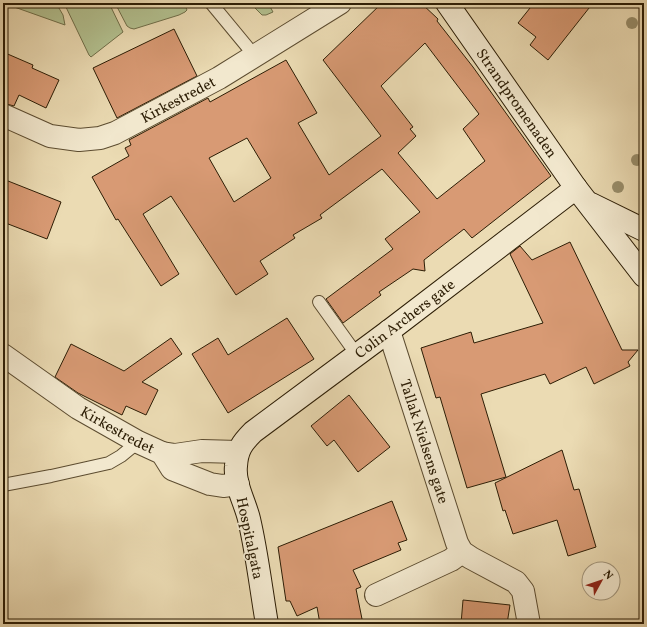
<svg xmlns="http://www.w3.org/2000/svg" width="647" height="627" font-family="Vollkorn,serif">
<style>
.green{fill:#b3c190;stroke:#706f4a}
.building{fill:#d89a74;stroke:#2c1d05;fill-rule:evenodd}
.lines{fill:none;stroke-linecap:round;stroke-linejoin:round}
.service-casing{stroke:#5c4c30;stroke-width:14}
.minor-casing{stroke:#5c4c30;stroke-width:24}
.secondary-casing{stroke:#2c1d05;stroke-width:24}
.service{stroke:#f2e8ce;stroke-width:12}
.minor{stroke:#f2e8ce;stroke-width:22}
.secondary{stroke:#f2e8ce;stroke-width:22}
.tree{fill:#988d6a}
.labels{text-anchor:middle;stroke-width:3.5;stroke-linejoin:round;paint-order:stroke}
.street-label{font-size:15px;fill:#2c1d05;stroke:#f2e8ce}
</style>
<rect width="100%" height="100%" fill="#ebdbb3"/>
<filter id="stains"><feTurbulence type="fractalNoise" baseFrequency=".005" numOctaves="4"/><feColorMatrix values="0 0 0 0 .2 0 0 0 0 .09 0 0 0 0 .02 0 0 0 .5 -.17"/></filter>
<radialGradient id="worn" r=".72"><stop offset=".6" stop-color="#630" stop-opacity="0"/><stop offset="1" stop-color="#630" stop-opacity=".3"/></radialGradient>
<g class="green">
<polygon points="3,3 56,3 63,15 65,25"/>
<polygon points="64,3 109,3 123,32 91,57 89,55"/>
<polygon points="115,3 184,3 187,10 185,12 179,15 134,29 130,28 127,26"/>
<polygon points="250,3 268,3 273,12 266,15 262,15"/>
</g>
<g class="building">
<path d="M382,3H421L438,19L437,21L473,67L551,176L472,238L464,229L424,260L425,271L413,269L379,292L381,295L343,323L326,299L393,249L385,239L420,212L382,169L320,215L322,218L293,235L295,238L260,261L268,274L236,295L171,196L143,214L179,274L161,286L118,219L116,220L92,177L129,156L125,148L131,145L129,140L208,98L210,102L286,60L317,113L298,123L329,175L381,136L323,60ZM425,43L479,114L463,129L485,161L437,199L398,153L416,136L410,129L413,127L381,86ZM247,138L271,178L234,202L209,158Z"/>
<polygon points="534,3 593,3 548,60 530,45 536,37 518,23"/>
<polygon points="174,29 197,76 117,118 93,68"/>
<polygon points="3,52 33,65 32,68 59,80 46,108 19,95 14,106 3,103"/>
<polygon points="3,179 61,202 47,239 3,222"/>
<polygon points="570,242 622,350 638,350 628,362 630,366 594,384 586,367 550,384 545,374 481,394 506,477 467,488 440,397 436,398 421,348 471,332 474,343 543,323 510,254 520,246 532,260"/>
<polygon points="287,318 314,359 228,413 192,354 218,338 228,355"/>
<polygon points="171,338 182,354 142,382 158,390 146,415 126,406 122,415 78,393 55,377 71,344 124,371"/>
<polygon points="349,395 390,447 358,472 334,440 327,446 311,426"/>
<polygon points="562,450 574,490 579,489 596,547 568,556 557,520 513,534 505,510 503,511 495,483"/>
<polygon points="392,501 407,540 398,543 401,550 353,570 361,587 356,589 363,624 320,624 317,607 297,616 290,601 286,601 278,547"/>
<polygon points="463,600 510,605 507,624 461,624"/>
</g>
<g class="lines">
<defs>
<g id="service">
<polyline points="211,3 254,55"/>
<polyline points="319,302 357,355"/>
<polyline points="3,485 51,476 109,463 121,456 138,442"/>
</g>
<g id="minor">
<path id="s1" d="M3,115L50,136L79,140L100,138L115,133L219,78L340,3"/>
<path id="s2" d="M389,331L457,543L462,552L471,558L516,582L523,591L529,624"/>
<path id="s3" d="M3,355L78,408L138,442L162,453L172,469L210,484L223,486L238,484"/>
<polyline points="162,453 175,455 202,451 238,452"/>
<polyline points="376,595 451,560 462,552"/>
</g>
<g id="secondary">
<path id="s4" d="M447,3L576,188L644,276"/>
<polyline points="591,204 644,230"/>
<path id="s5" d="M267,624C261,589 257,553 249,519C245,502 234,484 236,466C237,450 242,443 253,432L389,331L576,188"/>
</g>
</defs>
<use href="#service" class="service-casing"/>
<use href="#minor" class="minor-casing"/>
<use href="#secondary" class="secondary-casing"/>
<use href="#service" class="service"/>
<use href="#minor" class="minor"/>
<use href="#secondary" class="secondary"/>
</g>
<g class="tree">
<circle cx="632" cy="23" r="6"/>
<circle cx="637" cy="160" r="6"/>
<circle cx="618" cy="187" r="6"/>
</g>
<g class="labels">
<g class="street-label">
<text dy="5" stroke="none"><textPath href="#s1" startOffset="189">Kirkestredet</textPath></text>
<text dy="5" stroke="none"><textPath href="#s4" startOffset="122">Strandpromenaden</textPath></text>
<text dy="5" stroke="none"><textPath href="#s5" startOffset="390">Colin Archers gate</textPath></text>
<text dy="5" stroke="none"><textPath href="#s3" startOffset="137">Kirkestredet</textPath></text>
<text dy="5" stroke="none"><textPath href="#s2" startOffset="116">Tallak Nielsens gate</textPath></text>
<text transform="translate(250 538) rotate(78)" y="5">Hospitalgata</text>
</g>
</g>
<rect width="647" height="627" fill="none" stroke="#ebdbb3" stroke-width="16"/>
<rect x="4" y="4" width="639" height="619" fill="none" stroke="#2c1d05" stroke-width="2"/>
<rect x="8" y="8" width="631" height="611" fill="none" stroke="#2c1d05"/>
<g transform="translate(601 581) rotate(50)"><circle r="19" fill="#f2e8ce" stroke="#a3977e"/>
<path d="M0-3L7 15L0 10L-7 15Z" fill="#8f2418"/>
<text y="-6" font-size="11" font-weight="bold" text-anchor="middle" fill="#2c1d05">N</text>
</g>
<rect width="100%" height="100%" filter="url(#stains)"/>
<rect width="100%" height="100%" fill="url(#worn)"/>
</svg>
